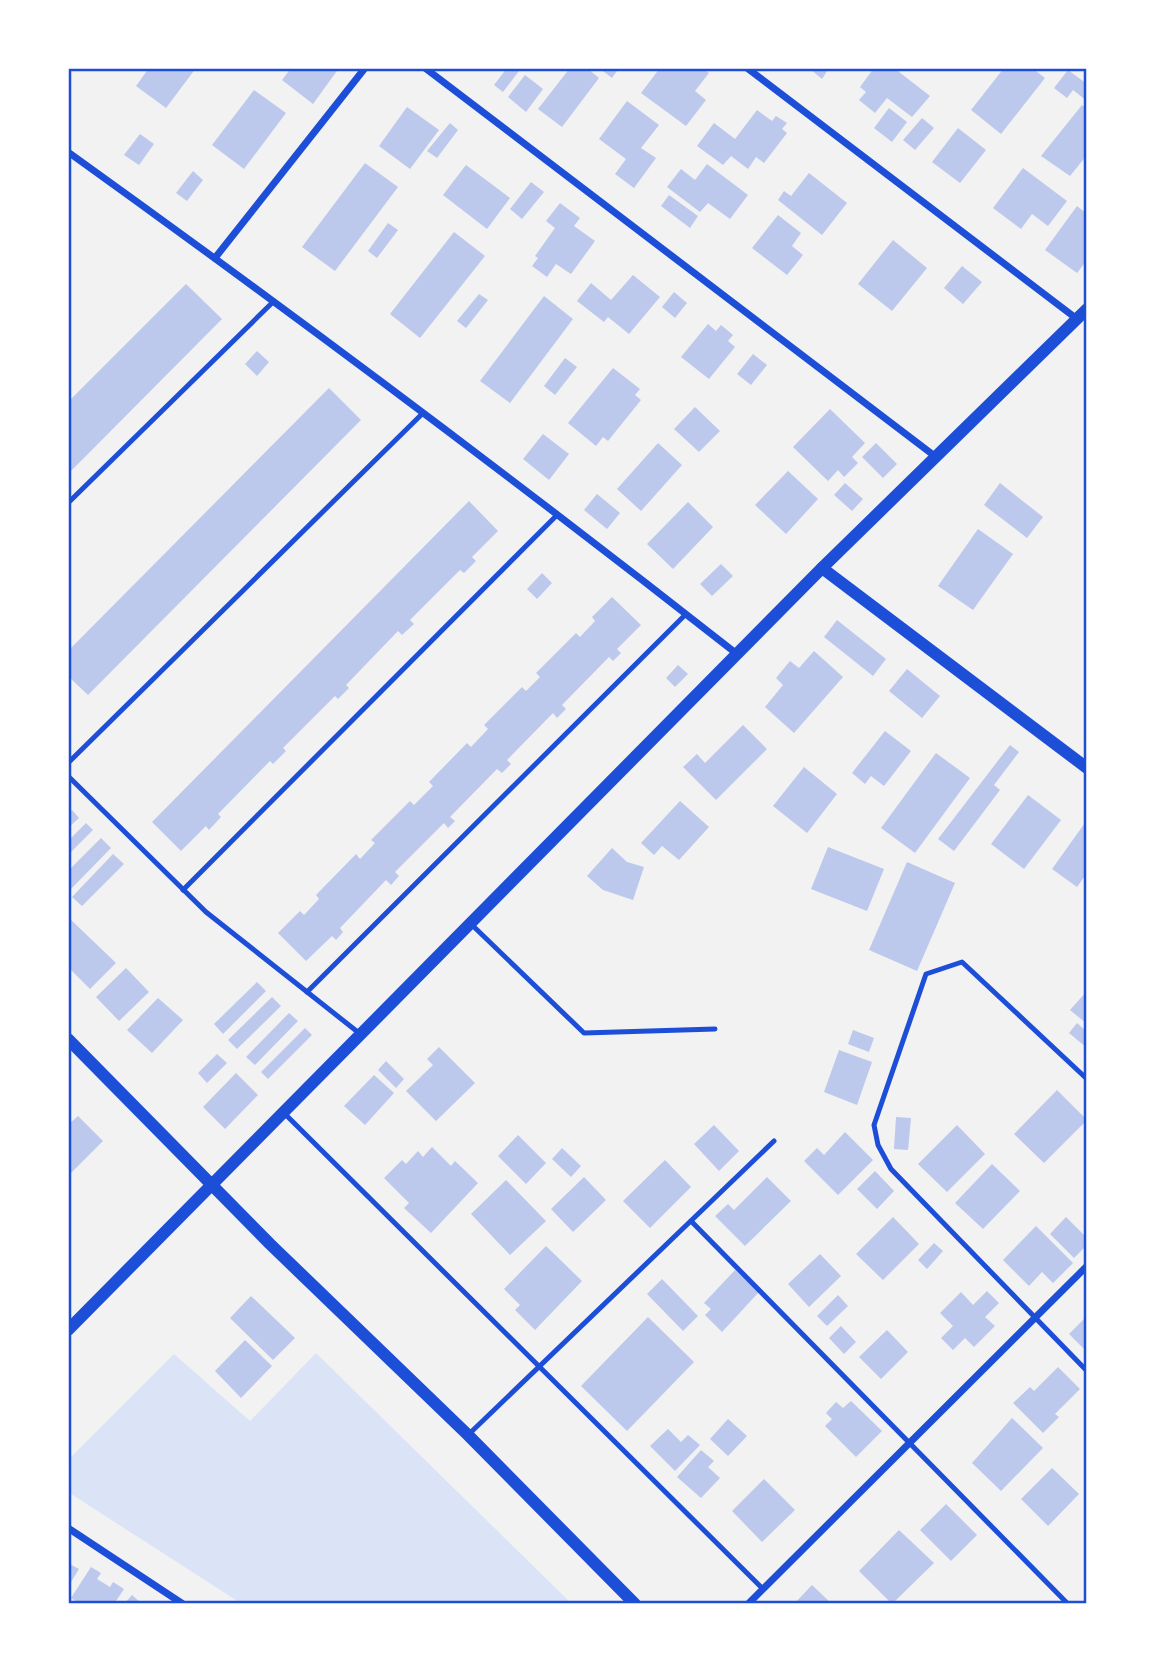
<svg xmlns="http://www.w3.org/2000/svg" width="1155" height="1672" font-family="Poppins,sans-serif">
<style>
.green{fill:#dbe4f7}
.building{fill:#bdc9ec}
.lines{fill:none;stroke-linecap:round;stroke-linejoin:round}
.service{stroke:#1d4ed8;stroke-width:5}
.minor{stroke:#1d4ed8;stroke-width:7}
.tertiary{stroke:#1d4ed8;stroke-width:12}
.neatline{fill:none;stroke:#1d4ed8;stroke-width:2.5}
</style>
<rect width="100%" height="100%" fill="#f2f2f2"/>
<polygon class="green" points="316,1353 572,1604 242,1604 68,1492 68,1460 174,1354 250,1421"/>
<g class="building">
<polygon points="149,68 196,68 166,108 136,86"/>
<polygon points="291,68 339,68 313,104 282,80"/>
<polygon points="507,68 516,68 519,71 503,92 494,85"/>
<polygon points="570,68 587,68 599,78 562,127 538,109"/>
<polygon points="599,68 619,68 612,78"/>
<polygon points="660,68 702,68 709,73 695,91 706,100 686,126 641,93"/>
<polygon points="809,68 829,68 822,79"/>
<polygon points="874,68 894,68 930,96 912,117 887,98 875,113 859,100 866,92 860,87"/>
<polygon points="1004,68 1032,68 1045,78 1001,134 971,110"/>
<polygon points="1068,70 1087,84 1087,101 1073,90 1067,98 1054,88"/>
<polygon points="525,75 543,89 526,112 508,97"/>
<polygon points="254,90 286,113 244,169 212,145"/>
<polygon points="627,101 659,125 641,148 656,158 634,188 615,174 626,159 599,139"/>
<polygon points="1082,105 1087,109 1087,155 1070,176 1041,156"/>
<polygon points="407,107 439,130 410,169 379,146"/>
<polygon points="889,108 907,122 892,142 874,128"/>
<polygon points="757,110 772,121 776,116 787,123 782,129 787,133 764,163 756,157 748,169 731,156 723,165 697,146 714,123 735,139"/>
<polygon points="922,118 934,128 915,150 903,140"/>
<polygon points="450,123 458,130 437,158 427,151"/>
<polygon points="958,128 986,150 960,183 932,162"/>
<polygon points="140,134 154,144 139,165 124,155"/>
<polygon points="365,163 398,187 335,271 302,247"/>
<polygon points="707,164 748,195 730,219 708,203 700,212 667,187 681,169 695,180"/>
<polygon points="466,165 510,198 487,229 443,195"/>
<polygon points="1023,168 1067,201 1048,226 1032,214 1021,229 993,208"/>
<polygon points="193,171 203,180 187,201 176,193"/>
<polygon points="809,173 847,203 822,235 778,200 784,191 791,196"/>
<polygon points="531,182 544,192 522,219 510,209"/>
<polygon points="669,195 698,216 690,228 661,206"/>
<polygon points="560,203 580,218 574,226 595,241 571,274 556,264 547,277 532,266 538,258 535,256 555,228 546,221"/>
<polygon points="1077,206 1087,214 1087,260 1077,273 1045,250"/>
<polygon points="778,215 801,233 792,246 803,255 787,275 752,248"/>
<polygon points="388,223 398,230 377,258 368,251"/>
<polygon points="454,232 485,256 420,338 390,314"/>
<polygon points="893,240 927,268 892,311 858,284"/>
<polygon points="962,266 982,282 963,304 944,288"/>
<polygon points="633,275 660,297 629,334 608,317 604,322 577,301 591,283 611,300"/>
<polygon points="186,284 222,319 68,474 68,402"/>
<polygon points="674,292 687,303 675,318 662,307"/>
<polygon points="479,294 488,300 466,328 457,321"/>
<polygon points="544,296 573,319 510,403 480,381"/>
<polygon points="708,324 716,331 721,325 733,335 728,341 735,347 709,379 681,357"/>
<polygon points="257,351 269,362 257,376 245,364"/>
<polygon points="753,354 767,365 751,385 737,374"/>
<polygon points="565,358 577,367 555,395 544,386"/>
<polygon points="613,368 640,389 635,395 641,400 608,441 603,437 596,446 568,423"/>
<polygon points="329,388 361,420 88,695 68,676 68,651"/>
<polygon points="695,407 720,431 699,452 674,429"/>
<polygon points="830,409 865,443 852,457 858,463 844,477 838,470 828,481 793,447"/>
<polygon points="543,434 569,454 549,480 523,459"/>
<polygon points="658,443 682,465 641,511 617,489"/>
<polygon points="876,443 897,464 883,478 862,457"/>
<polygon points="788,471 818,499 786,534 755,505"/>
<polygon points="845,483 863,499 852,511 834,495"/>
<polygon points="1000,483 1043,517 1027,538 984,505"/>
<polygon points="597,494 620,513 607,529 584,510"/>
<polygon points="469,501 498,531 472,557 476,561 464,573 460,570 410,620 414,624 402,635 398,631 346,685 349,688 338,699 335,696 283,748 286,751 273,764 270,761 218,814 221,817 209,830 206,826 181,851 152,822"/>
<polygon points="688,502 713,527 673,569 647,544"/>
<polygon points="978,529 1013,554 973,610 938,586"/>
<polygon points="721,564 733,576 712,596 700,584"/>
<polygon points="542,573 552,583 537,599 527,589"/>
<polygon points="612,597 641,625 617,649 621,653 613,661 609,657 562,705 566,709 557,718 553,713 507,760 511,764 502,773 497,769 450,817 455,821 448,828 444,823 395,872 399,876 391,885 386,880 340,928 343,932 336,940 332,936 306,961 278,933 300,911 304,915 319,899 316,895 356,854 360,859 375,843 371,840 410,801 414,805 433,786 429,782 467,743 471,747 488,729 484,725 522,687 526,691 540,677 536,673 576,633 580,637 595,621 592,617"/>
<polygon points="837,620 886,659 873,676 824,637"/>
<polygon points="814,651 843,677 794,733 765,707 783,685 776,678 790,661 799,668"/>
<polygon points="678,665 688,674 675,687 666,678"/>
<polygon points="907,669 940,696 922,718 889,691"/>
<polygon points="743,725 767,749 716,800 683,767 697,754 705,763"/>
<polygon points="885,731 911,751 884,786 871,776 865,784 852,773"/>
<polygon points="1010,745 1019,752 994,785 1000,790 954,851 938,839"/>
<polygon points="936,753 970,778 915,853 881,828"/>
<polygon points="804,767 837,794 807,833 773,806"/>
<polygon points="1028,795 1061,820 1024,869 991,844"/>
<polygon points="680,801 709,827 679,860 662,846 654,855 641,843"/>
<polygon points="72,810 79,818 68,828 68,814"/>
<polygon points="1087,820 1087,873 1077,887 1052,869"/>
<polygon points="86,823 93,830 68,855 68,841"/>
<polygon points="101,838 111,848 68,892 68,871"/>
<polygon points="828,847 884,869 867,911 811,889"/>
<polygon points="612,848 627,862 644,867 633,900 603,890 587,876"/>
<polygon points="113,854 124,864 82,906 72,897"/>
<polygon points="907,862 955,883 917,971 869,950"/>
<polygon points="68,917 116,963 90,989 68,967"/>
<polygon points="126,968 149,992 119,1021 96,997"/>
<polygon points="257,982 266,991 223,1034 214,1024"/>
<polygon points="1087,991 1087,1024 1070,1010"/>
<polygon points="272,997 281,1006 237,1049 228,1040"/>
<polygon points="158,998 183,1020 152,1053 127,1030"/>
<polygon points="289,1013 298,1021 255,1065 246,1057"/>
<polygon points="1077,1023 1087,1032 1087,1048 1069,1033"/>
<polygon points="305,1028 312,1035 268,1079 261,1072"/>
<polygon points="853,1030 874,1038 869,1052 848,1044"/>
<polygon points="439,1047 475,1083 436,1121 406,1091 433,1065 427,1059"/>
<polygon points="839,1050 872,1062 857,1105 824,1092"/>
<polygon points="217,1054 227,1063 207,1083 198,1073"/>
<polygon points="386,1061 404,1079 396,1088 378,1070"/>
<polygon points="236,1073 258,1095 225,1129 203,1107"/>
<polygon points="374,1075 394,1093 365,1125 344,1106"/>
<polygon points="1057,1090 1087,1120 1044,1163 1014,1134"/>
<polygon points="78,1116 103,1141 68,1176 68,1125"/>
<polygon points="896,1117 911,1118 908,1150 894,1149"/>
<polygon points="714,1125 739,1151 719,1171 694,1144"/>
<polygon points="957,1125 985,1154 947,1192 918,1164"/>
<polygon points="845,1132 873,1160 838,1195 804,1161 817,1148 824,1155"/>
<polygon points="518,1135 546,1163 526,1184 498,1156"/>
<polygon points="432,1147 451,1166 455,1161 478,1183 431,1233 404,1208 409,1203 384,1178 402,1160 406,1164 418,1151 423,1157"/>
<polygon points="562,1148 581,1166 571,1177 552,1159"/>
<polygon points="665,1160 691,1187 650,1228 623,1201"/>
<polygon points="992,1164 1020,1191 983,1229 955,1203"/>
<polygon points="875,1171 894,1191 877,1209 857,1189"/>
<polygon points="584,1177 606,1200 573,1232 551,1209"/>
<polygon points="767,1177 791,1201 745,1246 715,1216 728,1204 734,1210"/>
<polygon points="506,1180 546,1221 510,1255 471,1214"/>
<polygon points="893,1217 919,1244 883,1280 856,1254"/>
<polygon points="1066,1217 1087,1238 1087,1245 1074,1258 1050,1234"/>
<polygon points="1036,1226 1073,1263 1053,1283 1042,1272 1029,1286 1003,1260"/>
<polygon points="934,1243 943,1251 927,1269 918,1260"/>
<polygon points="546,1246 582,1281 535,1330 515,1310 520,1305 504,1289"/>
<polygon points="820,1254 841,1276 809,1307 788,1284"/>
<polygon points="735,1270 759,1292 722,1332 705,1315 711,1309 704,1303"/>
<polygon points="662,1279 698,1316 683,1331 647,1294"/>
<polygon points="987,1291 999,1303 985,1317 995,1326 974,1347 965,1338 953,1350 941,1338 953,1326 940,1313 961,1292 973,1305"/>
<polygon points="838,1295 848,1306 827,1326 817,1316"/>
<polygon points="251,1296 295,1338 273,1360 230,1318"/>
<polygon points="1087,1316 1087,1352 1069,1334"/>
<polygon points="648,1317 694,1362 627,1431 581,1386"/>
<polygon points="841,1326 856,1342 844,1354 829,1338"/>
<polygon points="887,1330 908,1352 881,1379 859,1357"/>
<polygon points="245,1340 272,1366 241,1398 215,1371"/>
<polygon points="1058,1367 1080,1389 1055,1414 1059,1417 1043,1433 1013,1403 1030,1387 1034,1391"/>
<polygon points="851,1401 882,1431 856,1457 825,1426 832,1419 826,1413 836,1402 843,1408"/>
<polygon points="1012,1418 1043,1448 1001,1491 972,1463"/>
<polygon points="728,1419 747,1436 728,1456 710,1439"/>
<polygon points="668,1429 681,1442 688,1435 700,1445 675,1471 650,1446"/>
<polygon points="701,1450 714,1461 708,1467 720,1478 701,1498 677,1477"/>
<polygon points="1052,1468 1079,1494 1048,1526 1021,1499"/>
<polygon points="764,1479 795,1510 762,1542 732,1511"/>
<polygon points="946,1504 977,1535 951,1561 920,1530"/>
<polygon points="899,1530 934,1563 892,1604 859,1571"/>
<polygon points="68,1563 79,1569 68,1587"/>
<polygon points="91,1567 101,1573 97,1579 110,1587 113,1582 124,1589 114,1604 80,1604 71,1598"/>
<polygon points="812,1585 832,1604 794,1604"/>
<polygon points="132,1595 142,1604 124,1604"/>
</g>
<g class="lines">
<g class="service">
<polyline points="68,503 274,301"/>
<polyline points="68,763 423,413"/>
<polyline points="68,776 206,912 359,1033"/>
<polyline points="183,890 557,515"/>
<polyline points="471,924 584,1033 715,1029"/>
<polyline points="307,992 686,614"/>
<polyline points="1087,1079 962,962 926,974 874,1125 878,1145 891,1169 1087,1371"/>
<polyline points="284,1113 763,1589"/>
<polyline points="691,1221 1068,1604"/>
<polyline points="468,1435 774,1141"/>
</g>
<g class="minor">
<polyline points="425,68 936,457"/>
<polyline points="747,68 1077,319"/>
<path d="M68,152C295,315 518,482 737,654"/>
<polyline points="215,258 365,68"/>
<polyline points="68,1528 183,1604"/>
<polyline points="748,1604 1087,1266"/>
</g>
<g class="tertiary">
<polyline points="822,568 1087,768"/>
<polyline points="68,1039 270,1244 468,1435 635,1604"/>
<polyline points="68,1330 822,568 1087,309"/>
</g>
</g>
<rect width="1155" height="1672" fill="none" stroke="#ffffff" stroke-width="140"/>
<rect x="70" y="70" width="1015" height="1532" class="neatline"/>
</svg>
